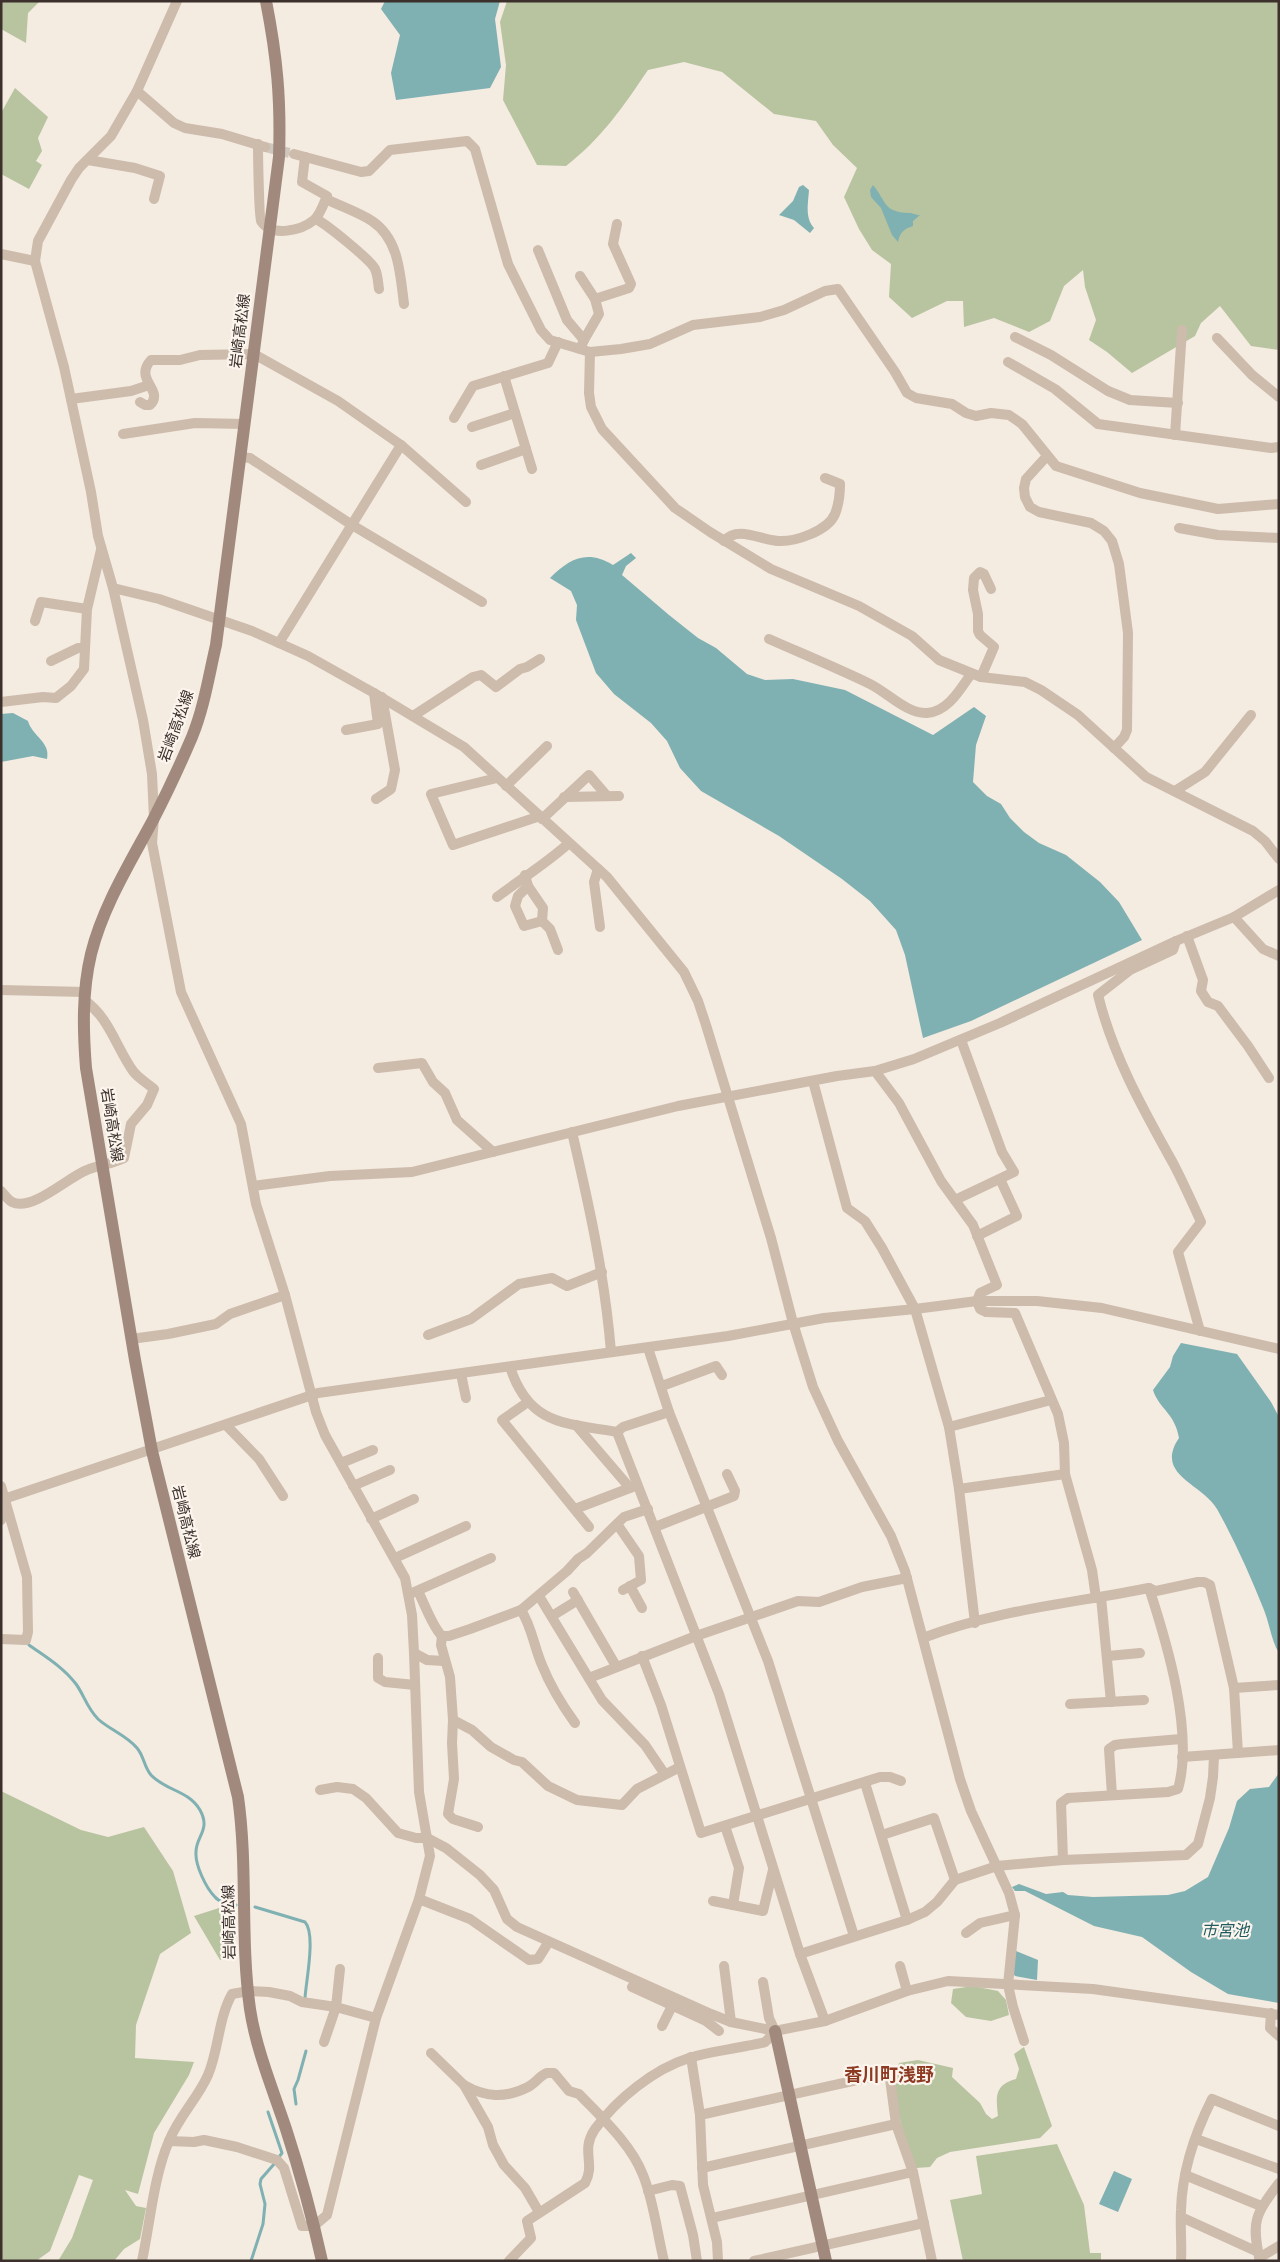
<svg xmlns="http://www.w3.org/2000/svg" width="1280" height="2262" font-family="'Open Sans','Noto Sans JP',sans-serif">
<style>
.green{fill:#b8c4a0}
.water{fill:#7fb0b2}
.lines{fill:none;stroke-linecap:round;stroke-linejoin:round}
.stream{stroke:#7fb0b2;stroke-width:3}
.street-tunnel{stroke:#cfc6bd;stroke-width:10;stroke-dasharray:10 5;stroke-linecap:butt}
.street{stroke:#cdbbac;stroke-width:10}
.secondary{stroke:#a18a7d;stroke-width:12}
.labels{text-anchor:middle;stroke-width:4.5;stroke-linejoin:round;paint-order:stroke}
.street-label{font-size:15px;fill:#3b302b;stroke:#fbf5ee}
.water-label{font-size:16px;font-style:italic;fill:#1f5a5e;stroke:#fbf5ee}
.quarter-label{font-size:18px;font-weight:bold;fill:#8c3b22;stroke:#fbf5ee}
</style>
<rect width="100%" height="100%" fill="#f4ebe1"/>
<g class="green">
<polygon points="1,1 40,1 28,13 26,43 1,29"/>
<path d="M507,1H1279V350L1251,346L1220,306L1201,323L1195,336L1132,373L1107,352L1089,340L1096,320L1085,287L1083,270L1064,286L1050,321L1029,332L994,318L964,327L963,301H947L912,318L889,297L891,264L872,250L859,229L844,197L857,168L833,145L816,121L774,114L722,72L684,62L648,70C623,107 602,138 566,166L537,165L503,100L506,65L500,22Z"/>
<polygon points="15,88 48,117 38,138 42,151 36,161 42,165 29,189 1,174 1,113"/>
<polygon points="1,1791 81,1830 108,1837 144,1827 173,1871 191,1933 160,1954 136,2025 135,2058 194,2062 189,2075 154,2133 138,2194 125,2190 136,2206 146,2208 140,2239 124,2249 114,2261 58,2261 72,2238 93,2180 79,2175 50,2251 36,2261 1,2261"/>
<polygon points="219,1908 221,1916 233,1928 234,1936 230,1958 220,1960 194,1916"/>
<polygon points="973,1986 998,1991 1006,2000 1009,2015 991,2021 966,2017 951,2003 953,1989"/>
<path d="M1024,2047L1052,2126L1040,2138L950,2152L937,2158L930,2167L916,2168C905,2138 888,2095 899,2063L918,2060L953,2068L952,2077L980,2103L986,2114L992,2119L998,2116C996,2097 994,2085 1016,2079L1019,2069L1014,2054Z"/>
<polygon points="1057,2144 1084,2205 1090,2253 1101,2253 1101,2261 963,2261 950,2200 982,2194 976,2156"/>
</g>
<g class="water">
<polygon points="385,1 500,1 495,19 501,67 490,88 396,100 391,73 400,35 381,9"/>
<path d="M803,185L809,190C808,204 805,218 814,228L810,233L794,220L779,215L793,201L799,187Z"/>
<path d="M873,185C887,202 883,212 909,213C913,213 915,215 920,215L913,221V226C904,229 900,232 898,242L892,235L881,208L871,197L870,190Z"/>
<path d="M631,553L636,558L626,566L622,575L669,615L698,638L716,648L747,674L765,680L793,679L845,690L933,735L974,707L986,716L976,745L973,782L987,796L1001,804L1010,818L1024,832L1039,843L1066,855L1100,882L1119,902L1142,940L971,1021L923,1038L905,955L896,930L870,901L842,879L779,836L701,791L680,768L667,741L651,723L614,694L596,673L576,620L577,605L571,591L550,578C569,559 587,549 613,565Z"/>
<path d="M13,713L28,721C32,736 51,742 47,759L33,756L1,762V714Z"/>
<path d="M1181,1343L1237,1354L1271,1402L1279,1417V1653C1271,1640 1270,1625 1264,1610C1250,1575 1235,1541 1217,1509C1202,1483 1154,1475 1179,1438C1175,1413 1159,1409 1153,1390L1170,1367L1173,1356Z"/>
<polygon points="1279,1773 1279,2003 1228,1994 1191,1972 1142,1937 1094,1926 1025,1891 1015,1891 1012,1887 1019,1884 1046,1894 1063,1892 1068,1895 1093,1897 1168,1895 1185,1891 1208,1877 1229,1828 1237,1801 1250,1789 1269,1787"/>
<polygon points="1016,1951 1038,1960 1037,1980 1015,1976 1013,1973"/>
<polygon points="1114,2171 1132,2179 1118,2212 1099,2204"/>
</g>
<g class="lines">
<g class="stream">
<path d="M29,1645C46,1657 63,1667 76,1684C84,1695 87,1708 98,1719C110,1730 126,1735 137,1748C144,1756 144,1767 151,1775C166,1791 188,1790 200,1810C211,1830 196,1836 196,1852C195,1865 206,1888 215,1897C220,1903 229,1904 236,1905"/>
<path d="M255,1907L305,1922C316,1934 306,1981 305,1998"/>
<polyline points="296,2104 294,2089 298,2080 306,2051"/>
<polyline points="268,2112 282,2153 279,2157"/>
<polyline points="251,2261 263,2224 265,2204 260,2184 261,2179 275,2163"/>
</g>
<polyline class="street-tunnel" points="265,147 294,154"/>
<g class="street">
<polyline points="137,91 174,123 185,128 222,134 265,147"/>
<path d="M258,144C258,154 259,218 261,221C272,238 302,230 314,220C320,215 324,203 327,196L302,182L305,157"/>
<polyline points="294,154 361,172 369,171 390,150 467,141 475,149 508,264 541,330 550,340 590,352 621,349 650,344 693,325 760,317 784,310 825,291 838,289 895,372 907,393 916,398 952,404 966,413 976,416 991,413 1009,415 1022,424 1056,466 1140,493 1218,509 1279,504"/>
<polyline points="88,160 135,168 160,176 154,199"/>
<path d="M326,199C340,206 358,212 372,221C399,239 400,273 404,304"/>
<path d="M316,219C326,224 371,260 375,269C378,275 378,283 379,289"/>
<polyline points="538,250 567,320 584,340 580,349"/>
<polyline points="1,254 35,261"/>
<polyline points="580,276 595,299 599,314 584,340"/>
<polyline points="595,299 629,288 631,284 613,244 617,224"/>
<polyline points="1015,337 1051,355 1108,391 1130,400 1178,403"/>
<polyline points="1217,338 1252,375 1279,397"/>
<polyline points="590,352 589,393 591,407 602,429 675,508 710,532 771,569 859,606 912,636 939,660 981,677 1025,682 1041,690 1078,715 1146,777 1253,831 1265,841 1279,859"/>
<polyline points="1008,362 1055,389 1098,424 1271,448 1279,447"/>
<polyline points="504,376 532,469"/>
<polyline points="71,399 131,391 149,385"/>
<path d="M140,402L145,405H150C165,390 133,380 151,360H180L200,355L254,354L338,401L401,445L466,502"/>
<polyline points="454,418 473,386 548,363 558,342"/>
<polyline points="472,427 515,413"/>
<polyline points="123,434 195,423 245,424"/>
<polyline points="1175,435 1182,330"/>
<polyline points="1047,456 1026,479 1024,488 1025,497 1030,507 1039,512 1091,523 1104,531 1112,541 1119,564 1128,633 1127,730 1124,737 1114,748"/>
<polyline points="240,457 250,458 352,525 482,602"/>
<polyline points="481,465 526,449"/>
<polyline points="1179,528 1218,535 1279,538"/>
<path d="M724,541C738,525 760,540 778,541C795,542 828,531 835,514C839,504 840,494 840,484L825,478"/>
<polyline points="113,588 159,599 252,631 308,656 374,693 464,747 607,877 684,972 698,1001 706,1025 771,1238 793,1323 813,1387 838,1441 891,1536 905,1571 960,1779 971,1811 1009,1893 1015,1915 1008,1985 1013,2007 1024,2041"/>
<polyline points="35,621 41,602 87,609"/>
<path d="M769,639C803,654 837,668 870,684C888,693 907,714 927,713C948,712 961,688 971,674"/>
<polyline points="279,643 401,445"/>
<polyline points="51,661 78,648 85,648"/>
<polyline points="981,677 994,647 980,635 978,631 978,614 973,590 974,578 980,572 984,574 991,589"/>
<polyline points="1,702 43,697 56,698 71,686 84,669 87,609 101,550"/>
<polyline points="413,716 473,677 481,675 496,687 520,669 527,667 540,659"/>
<polyline points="346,730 378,724 374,693"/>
<polyline points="497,778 431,794 453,845 540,816"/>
<polyline points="506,786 547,746"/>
<polyline points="1175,791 1205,772 1251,715"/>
<polyline points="564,797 619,796"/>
<polyline points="376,799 391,789 395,770 382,697"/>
<polyline points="542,819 589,775 607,796"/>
<polyline points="598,869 594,882 600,927"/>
<polyline points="525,875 528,886 543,908 542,921 550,929 558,950"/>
<polyline points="528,886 518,896 515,906 524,926 542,921"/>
<path d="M497,897C521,879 547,863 569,843"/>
<polyline points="1234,917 1263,949 1279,956"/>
<polyline points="1187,936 1203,980 1201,991 1208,1002 1218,1006 1248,1046 1269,1078"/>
<path d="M1176,941L1173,950L1130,970L1098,995C1113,1056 1143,1109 1173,1163C1183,1182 1192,1202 1201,1222L1178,1252L1200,1331"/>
<polyline points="1,990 85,992"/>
<polyline points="378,1068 422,1063 433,1082 445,1093 457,1120 493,1152"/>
<polyline points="875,1071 899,1103 941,1181 973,1225 997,1285 980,1293 977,1301 980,1309 986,1312 1015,1313 1058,1414 1064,1443 1065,1474 1092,1570 1096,1598"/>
<polyline points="813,1081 847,1208 865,1221 882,1248 915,1309 949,1427 959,1489 975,1623"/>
<path d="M572,1132C589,1205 605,1277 611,1352"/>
<polyline points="253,1186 330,1176 412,1172 678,1106 837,1076 875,1071 914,1059 1000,1023 1176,941 1234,917 1279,890"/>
<path d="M1,1191C4,1194 8,1200 12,1202C32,1212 68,1177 87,1170C99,1165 112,1164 124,1158L131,1124L147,1105L154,1089C147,1083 138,1078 133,1071C116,1047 109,1017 84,1000"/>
<polyline points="955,1200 1014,1172 1002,1152 961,1040"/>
<polyline points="977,1236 1017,1216 1000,1179"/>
<polyline points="428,1335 471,1319 519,1284 552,1278 567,1286 602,1272"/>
<polyline points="131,1339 168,1334 216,1324 230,1314 285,1295"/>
<polyline points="648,1348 669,1412 768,1661 854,1936"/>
<path d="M510,1367C529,1425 564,1423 617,1432L719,1694L800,1954L825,2021"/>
<polyline points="461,1374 466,1398"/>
<polyline points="662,1386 716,1366 722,1375"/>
<polyline points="528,1402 502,1420 589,1527"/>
<polyline points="226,1425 259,1459 283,1496"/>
<polyline points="576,1425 630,1488"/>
<polyline points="949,1427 1051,1400"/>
<polyline points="617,1432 623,1427 669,1412"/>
<polyline points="341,1463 373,1450"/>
<polyline points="1,1486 27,1577 28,1632 26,1640 1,1639"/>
<polyline points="353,1486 390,1470"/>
<polyline points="959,1489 1065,1474"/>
<polyline points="1,1500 318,1393 728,1336 824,1318 915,1309 977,1301 1037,1301 1102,1308 1279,1349"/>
<polyline points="575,1509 635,1486"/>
<polyline points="371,1519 414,1499"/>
<polyline points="1,1520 2,1500"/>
<polyline points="617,1524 639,1556 641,1580 623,1590"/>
<polyline points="655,1527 734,1496 735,1491 727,1474"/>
<polyline points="395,1558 466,1526"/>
<polyline points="630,1586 642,1608"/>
<polyline points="1149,1588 1156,1591 1198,1582 1204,1582 1210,1585 1234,1688 1238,1753"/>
<path d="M418,1591C424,1603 433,1628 442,1636H449L470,1629L521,1610L567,1571L578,1559L587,1553L624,1517L648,1509"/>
<polyline points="573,1592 616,1666"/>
<polyline points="412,1593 491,1558"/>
<polyline points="539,1596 602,1700 645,1745 664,1773"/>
<polyline points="1101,1597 1111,1702"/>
<path d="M521,1610C532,1627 534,1647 542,1665C550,1685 562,1705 575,1723"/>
<polyline points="552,1616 578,1600"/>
<polyline points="442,1636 441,1645 450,1677 453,1720 452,1743 454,1779 448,1814 453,1819 478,1827"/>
<path d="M923,1638C995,1610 1074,1603 1149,1588C1167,1643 1194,1733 1178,1789L1168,1792L1068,1798L1061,1803L1063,1860"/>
<polyline points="414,1653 427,1660 444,1661"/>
<polyline points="642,1656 661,1705 701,1833 880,1777 890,1777 901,1781"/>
<polyline points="1108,1656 1140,1653"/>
<polyline points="378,1658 378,1678 385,1682 415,1685"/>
<polyline points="589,1678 696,1636 798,1601 819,1602 862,1587 907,1578"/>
<polyline points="1234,1688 1279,1685"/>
<polyline points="1070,1704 1144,1700"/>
<polyline points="453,1720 472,1730 491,1747 514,1760 522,1762 548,1786 577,1800 622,1805 637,1789 680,1767"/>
<polyline points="1182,1757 1279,1750"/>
<polyline points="865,1783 907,1920"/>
<polyline points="320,1790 337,1787 353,1789 366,1798 398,1833 416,1838 427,1838 446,1848 480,1875 494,1890 507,1919 517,1927 711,2014 731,2022 775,2031 825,2021 907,1991 948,1981 1093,1989 1279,2015"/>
<polyline points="1112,1795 1109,1749 1115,1745 1122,1744 1181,1739"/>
<polyline points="725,1826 739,1868 733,1905"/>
<polyline points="882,1835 934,1818 955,1880"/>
<polyline points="419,1899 470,1919 529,1960 538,1959 548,1943"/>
<polyline points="713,1901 763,1911 773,1870"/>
<polyline points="966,1933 980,1923 1015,1915"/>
<polyline points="800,1954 907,1920 925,1912 937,1902 955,1880 997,1866 1063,1860 1186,1855 1198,1844 1210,1798 1213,1777 1214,1756"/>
<polyline points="724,1966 731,2022"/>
<polyline points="900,1966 907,1991"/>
<polyline points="632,1987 706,2021 719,2031"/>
<polyline points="1271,2013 1270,2028 1279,2036"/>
<polyline points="662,2026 672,2006"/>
<polyline points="324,2042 336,2007 340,1969"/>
<polyline points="431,2053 464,2085 488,2127 493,2145 504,2165 525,2188 539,2212"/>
<polyline points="691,2057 700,2115 703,2185 717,2242 718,2261"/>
<path d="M464,2085C485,2097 505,2099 528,2087C536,2083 539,2076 547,2073H554L569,2091L579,2094C602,2118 631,2144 643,2175C654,2202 657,2233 664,2261"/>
<polyline points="700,2115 884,2074 890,2079 896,2124 913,2172 932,2261"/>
<polyline points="1196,2139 1279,2169"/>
<polyline points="169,2141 194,2142 204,2140 237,2147 277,2160 284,2168 302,2226 314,2226 327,2215 376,2018 419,1899 430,1856 419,1792 414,1653 412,1615 405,1578 325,1435 316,1412 285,1295 256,1204 241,1124 181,992 152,843 154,818 152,774 143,720 113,588 98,536 91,492 64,367 35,261 38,241 71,180 79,168 111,136 137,91 177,1"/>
<polyline points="702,2168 896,2124"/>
<polyline points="1185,2175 1261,2206"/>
<polyline points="648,2191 672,2185 680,2186 693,2235 697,2261"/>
<polyline points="1181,2217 1258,2252"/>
<polyline points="712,2218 913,2172"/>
<polyline points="1259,2258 1279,2246"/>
<path d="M142,2261C150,2223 154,2175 169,2141C179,2116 198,2098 208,2075C219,2049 218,2019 232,1994L249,1991L269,1992L290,1996L302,2002L336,2007L376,2018"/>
<path d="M509,2261L531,2238L527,2221L585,2183C596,2163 580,2151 595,2129C617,2099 654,2069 689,2058C707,2052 727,2050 746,2046C751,2045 760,2044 765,2042C768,2040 772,2034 775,2031L769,2018L763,1982"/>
<polyline points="754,2261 924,2223"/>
<path d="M1181,2261C1182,2244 1180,2227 1181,2210C1182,2172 1195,2133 1212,2099L1279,2126"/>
<path d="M1260,2261C1251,2221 1255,2215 1279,2183"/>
</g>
<g class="secondary">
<path d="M266,1C277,57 281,99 279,157L216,645C209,675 204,708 192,737C180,765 167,793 153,820C130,863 103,906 91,954C82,992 83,1030 86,1068L135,1360L152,1451L238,1797C248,1867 240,1938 250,2009C256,2049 273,2090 286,2129C300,2172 312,2216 322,2261"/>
<polyline points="775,2031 826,2261"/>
</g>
</g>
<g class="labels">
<g class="street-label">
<text transform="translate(240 331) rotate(-83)" y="5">岩崎高松線</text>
<text transform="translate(176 726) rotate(-70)" y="5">岩崎高松線</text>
<text transform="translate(112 1125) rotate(81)" y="5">岩崎高松線</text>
<text transform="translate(186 1522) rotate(76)" y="5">岩崎高松線</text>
<text transform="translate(229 1922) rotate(-91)" y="5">岩崎高松線</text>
</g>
<g class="water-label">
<text x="1225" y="1936">市宮池</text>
</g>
<g class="quarter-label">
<text x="889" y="2081">香川町浅野</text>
</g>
</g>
<rect width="1280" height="2262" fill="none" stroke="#3b302b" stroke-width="5"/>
</svg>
